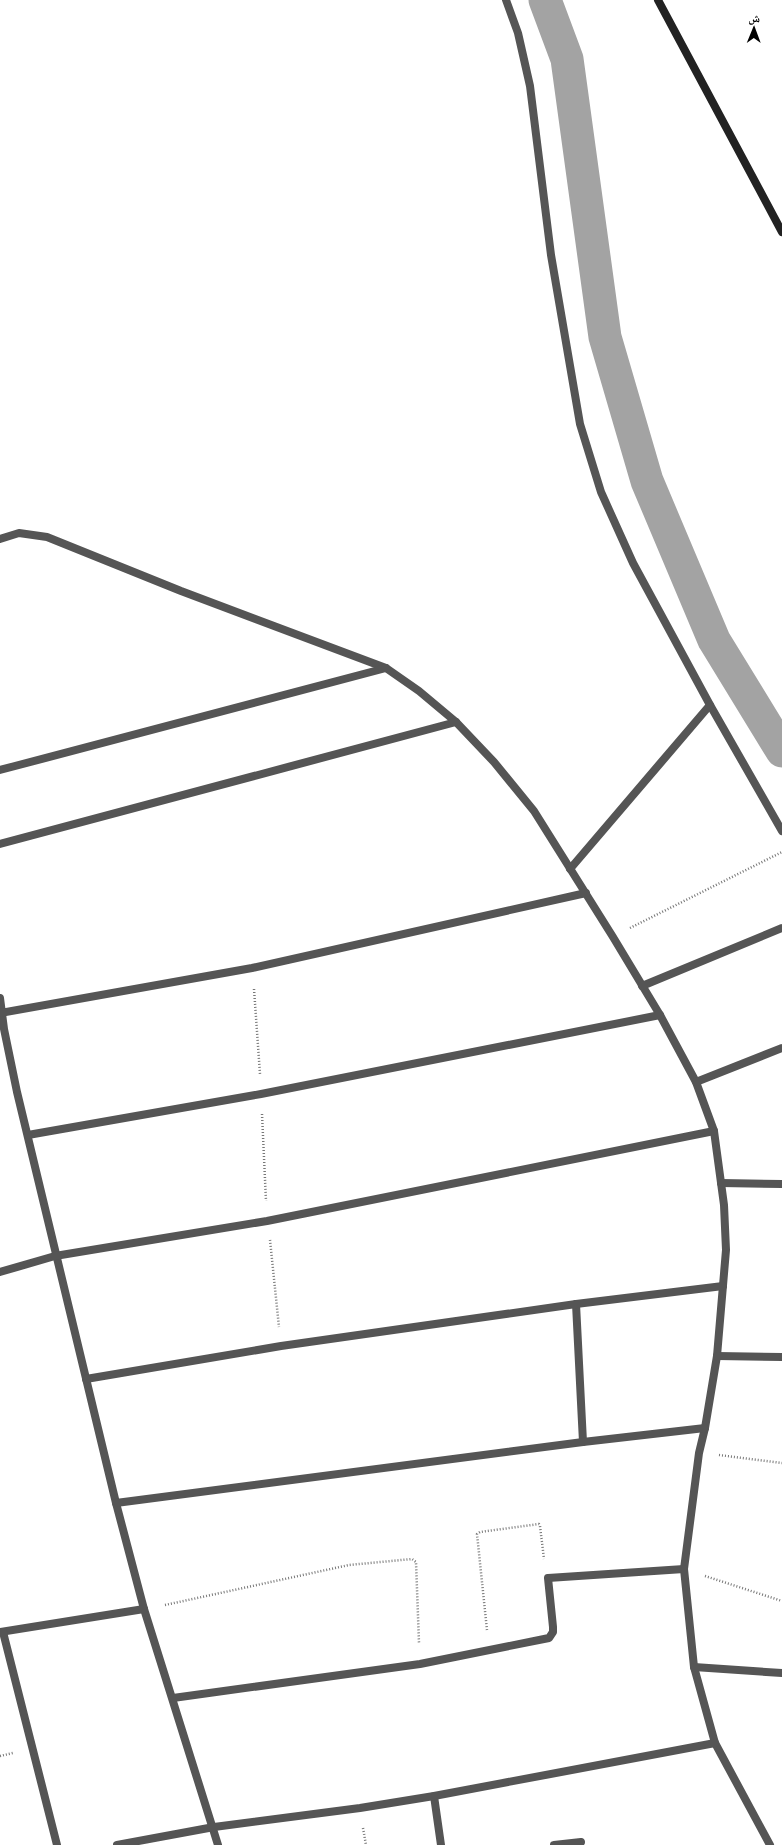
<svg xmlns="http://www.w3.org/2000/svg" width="782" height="1845" font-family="Overpass,'Noto Naskh Arabic',sans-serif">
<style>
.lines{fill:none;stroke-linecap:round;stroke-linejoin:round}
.canal{stroke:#a3a3a3;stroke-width:33}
.path{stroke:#777;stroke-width:2.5;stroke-dasharray:1 2;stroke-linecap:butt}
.street{stroke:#555;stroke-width:8}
.secondary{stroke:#222;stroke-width:8}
</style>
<rect width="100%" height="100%" fill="#fff"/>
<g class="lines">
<polyline class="canal" points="545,0 567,59 605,337 647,481 714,640 782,751"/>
<g class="path">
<polyline points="630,928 782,852"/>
<polyline points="254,989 260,1074"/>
<polyline points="262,1114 266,1201"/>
<polyline points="270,1240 279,1327"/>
<polyline points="719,1455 782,1463"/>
<polyline points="705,1576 782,1601"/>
<polyline points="165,1605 349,1565 412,1559 416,1562 419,1643"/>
<polyline points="487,1630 477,1534 480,1532 539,1524 540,1526 544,1559"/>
<polyline points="0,1756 13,1753"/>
<polyline points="363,1828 366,1845"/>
</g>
<g class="street">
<polyline points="506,0 518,33 530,86 551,255 580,424 601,492 633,563 710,705 782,831"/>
<polyline points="0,539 19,533 47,537 181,591 386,668 419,691 456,722 494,762 534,811 613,937 660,1015 696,1082 714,1131 724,1205 726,1250 717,1356 705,1428 699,1453 684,1569 694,1667 715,1743 770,1845"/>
<polyline points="0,770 386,668"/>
<polyline points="0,844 456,722"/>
<polyline points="570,869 710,705"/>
<polyline points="642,986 782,928"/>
<polyline points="0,998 4,1029 17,1092 116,1503 144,1609 218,1845"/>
<polyline points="0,1013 252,968 586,893"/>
<polyline points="696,1082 782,1048"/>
<polyline points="28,1135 261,1094 660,1015"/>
<polyline points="721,1183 782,1184"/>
<polyline points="0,1272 55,1256 267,1221 714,1131"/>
<polyline points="576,1304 583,1442"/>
<polyline points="717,1356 782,1357"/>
<polyline points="86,1379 281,1346 576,1304 723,1286"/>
<polyline points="116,1503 583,1442 705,1428"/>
<polyline points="0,1632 144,1609"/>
<polyline points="3,1632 57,1845"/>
<polyline points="694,1667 782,1673"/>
<polyline points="173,1698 420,1664 549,1638 553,1632 553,1627 548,1578 684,1569"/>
<polyline points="434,1796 441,1845"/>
<polyline points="117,1845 214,1827 360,1808 434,1796 715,1743"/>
<polyline points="554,1845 581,1842"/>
</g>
<polyline class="secondary" points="658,0 782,232"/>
</g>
<g transform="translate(754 28) rotate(1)" stroke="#ffffff" stroke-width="3" paint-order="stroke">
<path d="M0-3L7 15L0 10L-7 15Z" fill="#000000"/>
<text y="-6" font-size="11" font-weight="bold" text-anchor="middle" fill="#000000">ش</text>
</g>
</svg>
